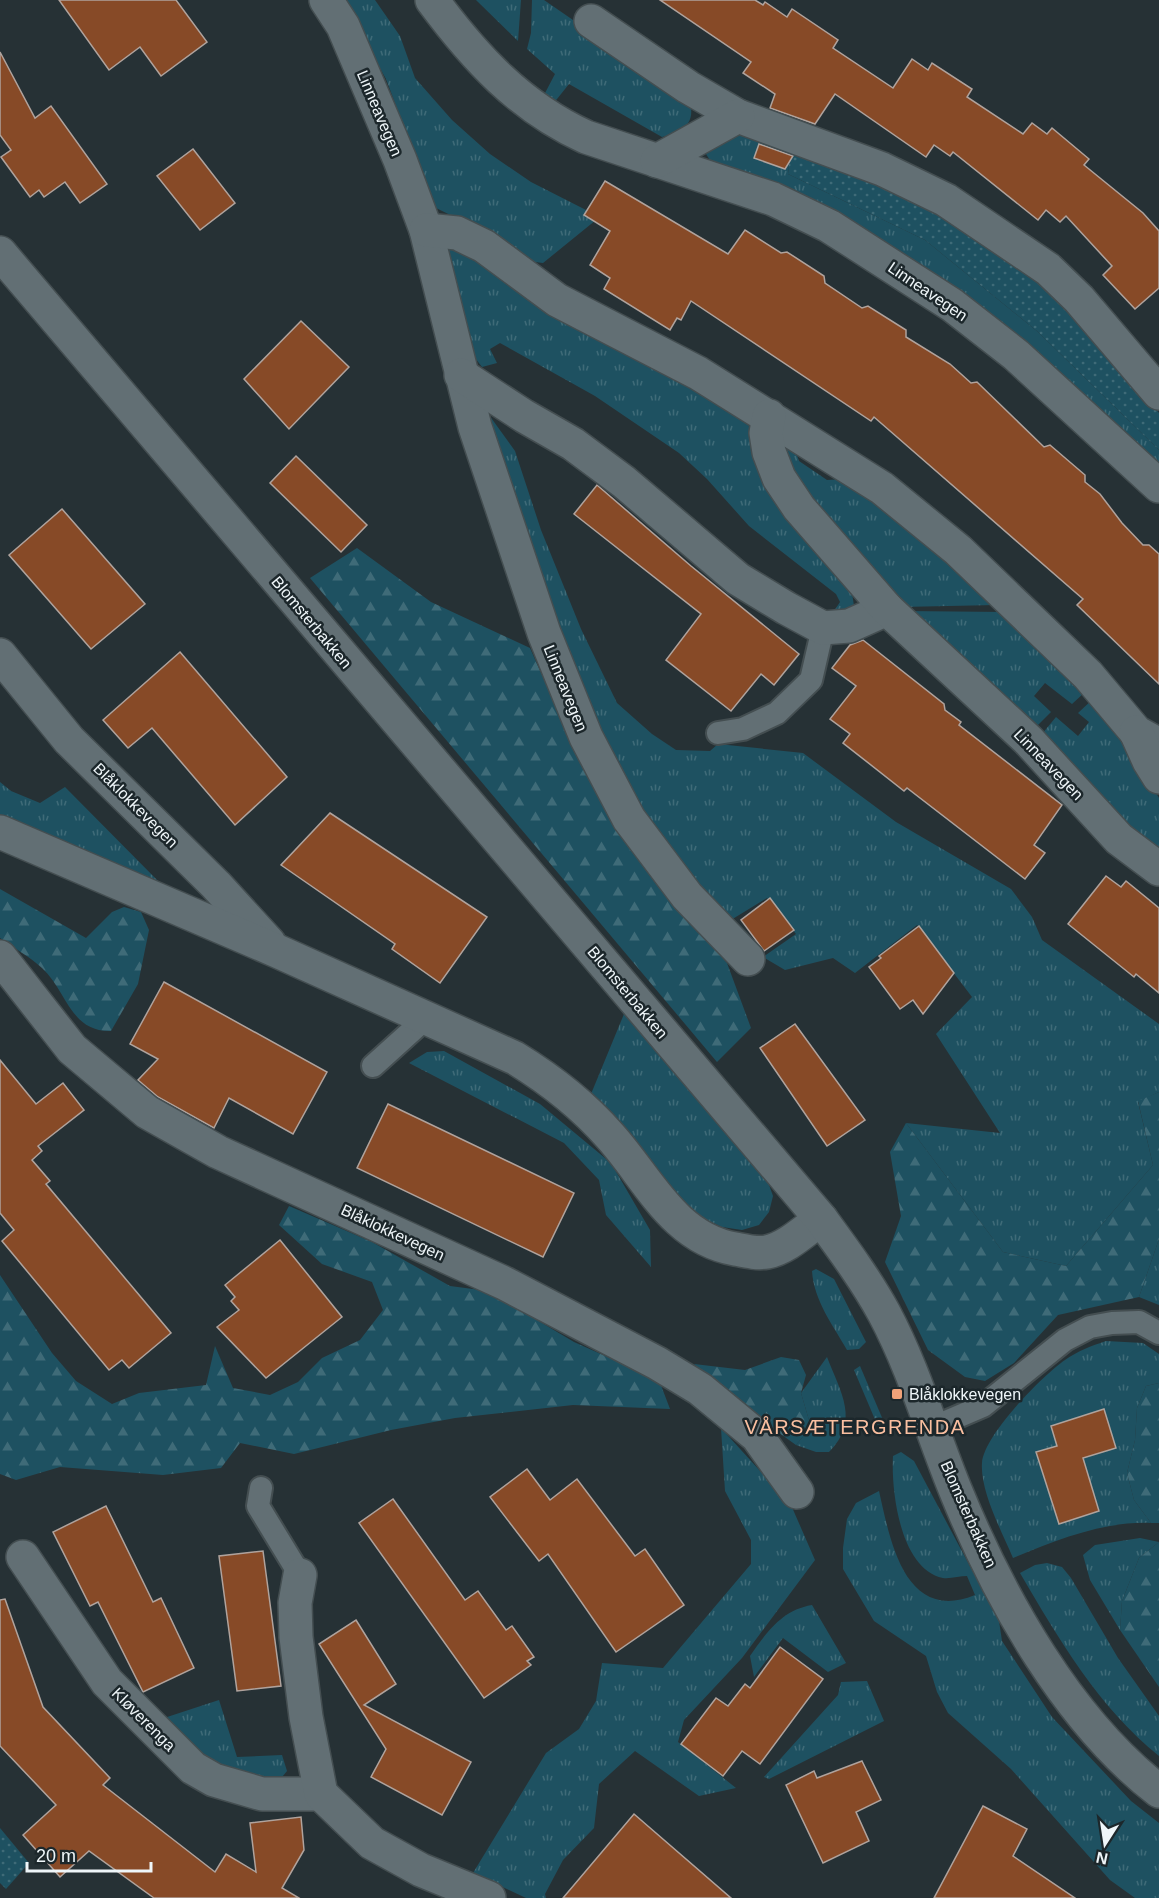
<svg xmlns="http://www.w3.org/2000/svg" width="1159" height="1898" font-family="Arial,sans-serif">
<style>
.grass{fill:url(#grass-tufts);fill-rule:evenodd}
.forest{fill:url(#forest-firs)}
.park{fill:url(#park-dots)}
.building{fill:#874a27;stroke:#b0a39d;stroke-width:1.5}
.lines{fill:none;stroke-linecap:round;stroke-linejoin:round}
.service-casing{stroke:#444e51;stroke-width:26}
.minor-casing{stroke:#444e51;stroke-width:36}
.tertiary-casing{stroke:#444e51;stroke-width:36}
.service{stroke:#626f74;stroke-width:22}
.minor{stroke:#626f74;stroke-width:33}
.tertiary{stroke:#626f74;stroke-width:33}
.poi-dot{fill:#f0a279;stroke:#1c272b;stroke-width:2}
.labels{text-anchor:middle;stroke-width:5;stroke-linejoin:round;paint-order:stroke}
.street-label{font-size:16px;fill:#eff6f9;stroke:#1c272b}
.poi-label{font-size:16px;fill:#eff6f9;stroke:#1c272b;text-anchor:start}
.quarter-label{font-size:20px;letter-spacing:1.5px;fill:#fabfa0;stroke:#1c272b}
</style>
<defs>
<pattern id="grass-tufts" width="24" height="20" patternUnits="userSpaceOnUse" patternTransform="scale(1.5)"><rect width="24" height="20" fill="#1e5161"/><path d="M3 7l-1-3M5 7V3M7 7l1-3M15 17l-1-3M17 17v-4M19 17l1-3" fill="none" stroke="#3f6b78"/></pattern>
<pattern id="forest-firs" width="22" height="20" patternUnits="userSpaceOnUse" patternTransform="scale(1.5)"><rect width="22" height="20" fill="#1e5161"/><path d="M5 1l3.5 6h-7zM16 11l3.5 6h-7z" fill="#3f6b78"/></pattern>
<pattern id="park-dots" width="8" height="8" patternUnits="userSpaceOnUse" patternTransform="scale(1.5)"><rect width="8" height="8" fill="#1e5161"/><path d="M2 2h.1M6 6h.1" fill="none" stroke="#3f6b78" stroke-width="1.8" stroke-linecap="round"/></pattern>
</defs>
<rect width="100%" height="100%" fill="#263135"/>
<g class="grass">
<polygon points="342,0 375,0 400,36 415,78 452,120 490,154 531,182 586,210 596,220 543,263 535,262 485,232 434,207 386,79"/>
<polygon points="476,0 521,0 518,41"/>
<path d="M532,0H544L689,100C697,123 683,132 662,137L569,84L553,104L544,95L555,74L527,49L531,33Z"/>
<polygon points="742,130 791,148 788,174 925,240 1038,332 1159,450 1159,474 1077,397 713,165 706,154 712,140"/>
<polygon points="444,245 485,260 754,421 852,593 854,606 842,618 824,617 834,611 840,602 836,594 749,526 707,479 679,453 595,396 500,343 490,349 497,363 482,367 469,350"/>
<polygon points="480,410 489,415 515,451 541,530 581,629 617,703 652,734 676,750 710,751 718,744 803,753 896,822 1011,889 1032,917 1042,940 1159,1024 1159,1092 1138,1102 1153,1165 1066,1266 1003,1252 906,1123 1000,1133 936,1034 972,997 917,925 855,973 833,958 785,970 763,957 796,934 767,898 726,923 615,781"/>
<polygon points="787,448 795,450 799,461 827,480 845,479 928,543 996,605 900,607 810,501 781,451"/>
<polygon points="903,611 1004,612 1085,692 1072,704 1045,683 1034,696 1051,712 1030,733"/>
<polygon points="1093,699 1118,728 1159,798 1159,860 1037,740 1056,717 1078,736 1089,722 1078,713"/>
<polygon points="0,782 11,791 40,803 65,787 165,888 0,816"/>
<polygon points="624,1014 768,1182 773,1196 769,1212 759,1225 742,1230 722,1227 707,1220 692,1212 591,1094"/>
<polygon points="444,1051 540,1104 611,1163 650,1230 651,1267 606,1215 599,1180 564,1143 409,1063 427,1052"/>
<polygon points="1159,1239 1159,1305 1139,1297"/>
<path d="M816,1269L834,1279L866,1342L859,1349L847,1350C833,1325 814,1301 812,1271Z"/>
<path d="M1106,1341L1143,1343L1159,1354V1383L1146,1386L1137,1408L1135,1440L1127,1473L1134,1500L1151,1523C1104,1521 1056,1540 1013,1558C1002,1532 980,1491 982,1463C984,1435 1042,1376 1065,1360C1078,1351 1091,1346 1106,1341ZM1104,1410L1116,1447L1083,1458L1099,1511L1059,1524L1036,1452L1057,1446L1051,1426Z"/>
<path d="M827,1357C841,1393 860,1421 829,1452H816L796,1445L811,1427L801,1393Z"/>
<polygon points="860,1366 886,1427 879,1429 854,1370"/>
<polygon points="721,1428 791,1505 815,1560 742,1658 684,1720 678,1742 736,1788 699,1796 635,1751 599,1784 594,1828 563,1860 545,1894 546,1898 526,1898 473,1873 546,1753 579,1729 596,1701 602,1663 663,1668 751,1564 751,1540 725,1491"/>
<path d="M901,1452L914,1461L999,1621L1002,1641L1052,1717L1131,1801L1159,1823V1898H1135L1110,1880L1011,1769L948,1713L937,1692L926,1656L874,1621L843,1569V1548L847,1519L856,1503L879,1491C890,1539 904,1624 975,1595L967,1576C960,1576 950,1579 943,1578C900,1569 891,1491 893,1456Z"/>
<polygon points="1140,1538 1159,1542 1139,1558 1122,1601 1120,1630 1090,1580 1083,1555 1095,1545"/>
<path d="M1047,1563L1062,1567L1071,1578L1118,1658L1159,1716V1756C1099,1708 1058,1638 1020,1573L1035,1565Z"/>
<path d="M812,1605L846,1663L828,1672L783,1638L754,1677L750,1656C767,1632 782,1610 812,1605Z"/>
<polygon points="867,1681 884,1721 769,1779 764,1777 838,1695 841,1682"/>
<polygon points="219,1700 237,1757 282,1755 287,1771 277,1783 223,1780 158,1720"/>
</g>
<g class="forest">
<polygon points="357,548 431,602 530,648 568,734 655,877 727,963 751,1028 717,1062 310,578"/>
<path d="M0,889L86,938L112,912L124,907L141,912L149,930L138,984L111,1031C70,1032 67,991 42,968C30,957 14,948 0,938Z"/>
<polygon points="1159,1092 1159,1239 1139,1297 1058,1315 1014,1363 985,1381 965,1377 928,1350 885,1262 901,1216 890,1152 906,1123 1003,1252 1066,1266 1153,1165 1138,1101"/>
<polygon points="289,1206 372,1242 450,1286 488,1291 574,1342 659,1380 670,1409 573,1405 455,1418 391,1430 294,1454 240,1443 221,1468 163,1475 60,1467 16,1480 0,1474 0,1275 52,1353 76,1381 112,1404 139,1393 206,1385 215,1346 233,1388 270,1395 298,1382 322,1358 360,1340 383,1310 372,1282 322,1264 279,1225"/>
<polygon points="781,1357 799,1360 806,1375 801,1393 811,1427 796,1445 736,1402 694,1364 745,1370"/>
<polygon points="1159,1383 1159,1523 1151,1523 1134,1500 1127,1473 1135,1440 1137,1408 1146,1386"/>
<polygon points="1159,1542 1159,1687 1120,1630 1122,1601 1139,1558"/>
</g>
<g class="park">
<polygon points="791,148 953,214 1046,280 1159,413 1159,450 1038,332 925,240 788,174"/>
<polygon points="0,1828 29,1863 6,1889 0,1883"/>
</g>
<g class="building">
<polygon points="59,0 176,0 207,42 161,76 140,47 109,70"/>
<polygon points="660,0 755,0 763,5 765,2 787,17 792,9 838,40 833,48 893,88 912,59 928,70 932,63 972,89 967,97 1023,134 1032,123 1047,134 1052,128 1089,159 1084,165 1143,213 1159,231 1159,288 1135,309 1103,275 1112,266 1066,216 1060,222 1046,210 1038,220 953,152 950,156 934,145 926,157 835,94 815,124 770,108 775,94 743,73 751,62"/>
<polygon points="0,52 35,118 51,106 107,184 80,203 65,182 44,197 39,190 30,197 1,157 11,150 0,135"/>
<polygon points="759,144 793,156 785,169 754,158"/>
<polygon points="193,149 235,203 200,230 157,176"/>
<polygon points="605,181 728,254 745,230 781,253 787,252 824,276 825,283 862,308 868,306 906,330 906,337 950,364 971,383 977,382 1044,447 1050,445 1085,475 1085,482 1100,494 1122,523 1143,545 1149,545 1159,554 1159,684 1077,605 1083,599 874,417 871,421 691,301 681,320 677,318 670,330 604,289 610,278 590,265 610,231 584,215"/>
<polygon points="301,321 349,367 289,429 244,379"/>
<polygon points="296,456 367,525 341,552 270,483"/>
<polygon points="597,485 691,566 799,654 774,685 761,674 731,711 666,660 701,614 574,514"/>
<polygon points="62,509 145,604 91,649 9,555"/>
<polygon points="863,640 944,704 945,710 961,722 959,725 1062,805 1034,845 1045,853 1025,879 907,788 904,791 843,743 850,734 830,719 856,686 832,668 850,645"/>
<polygon points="180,652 287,777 235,825 152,728 128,748 103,720"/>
<polygon points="330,813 487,917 440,983 392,949 395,944 281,865"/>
<polygon points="1106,876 1121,887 1126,881 1159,908 1159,993 1136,974 1134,977 1068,924"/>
<polygon points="770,898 794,930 764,951 741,920"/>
<polygon points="919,926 954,973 923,1014 913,1000 900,1009 869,967 881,958 879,956"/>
<polygon points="164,982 327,1072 293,1134 229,1098 214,1128 158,1097 138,1080 158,1059 130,1044"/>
<polygon points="795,1024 865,1120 827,1146 760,1048"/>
<polygon points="0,1060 36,1104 63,1083 84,1110 38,1146 42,1151 32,1160 50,1181 46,1184 171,1333 129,1368 122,1360 109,1370 2,1241 14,1230 0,1213"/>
<polygon points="388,1104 574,1193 543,1257 357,1168"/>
<polygon points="280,1240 342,1317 266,1378 217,1327 239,1310 231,1301 235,1297 225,1285"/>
<polygon points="1104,1409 1116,1448 1083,1458 1099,1511 1059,1524 1036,1452 1057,1446 1051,1426"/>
<polygon points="527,1469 550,1500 577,1479 635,1556 645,1549 684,1605 616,1652 548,1554 539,1561 490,1497"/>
<polygon points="393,1499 465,1600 478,1591 506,1630 512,1626 534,1657 527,1661 531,1665 484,1698 359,1523"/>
<polygon points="106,1506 153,1602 161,1598 194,1668 143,1692 98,1602 90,1606 53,1532"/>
<polygon points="263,1551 281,1686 237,1691 219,1556"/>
<polygon points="5,1599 43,1707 110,1778 103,1785 215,1872 226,1854 256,1872 250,1823 301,1817 304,1850 282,1888 299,1898 154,1898 89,1851 60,1877 23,1835 56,1805 0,1746 0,1600"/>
<polygon points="356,1620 396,1684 364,1705 471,1762 442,1815 371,1777 386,1749 319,1644"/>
<polygon points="780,1647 823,1679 760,1764 742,1751 723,1776 681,1744 716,1698 728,1706 745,1684 750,1688"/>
<polygon points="862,1761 881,1800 856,1812 869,1841 823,1863 786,1785 814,1771 817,1778"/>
<polygon points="983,1806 1027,1829 1013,1856 1075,1898 934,1898"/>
<polygon points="634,1814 731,1898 563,1898"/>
</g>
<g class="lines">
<defs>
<g id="service">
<polyline points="718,733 743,729 777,713 811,680 823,628"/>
<polyline points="373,1066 426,1018"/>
<polyline points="934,1427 983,1406 1065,1340 1090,1327 1112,1323 1139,1322 1159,1333"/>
<polyline points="261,1488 258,1506 300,1575"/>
</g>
<g id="minor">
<polyline points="326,0 343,26 400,160 426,230 475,427 544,633 586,737 629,819 687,896 748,959"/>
<path d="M432,0C475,58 520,107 586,137L773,199L829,226L952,305L1016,355L1159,486"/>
<polyline points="591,21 688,87 738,116 882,169 946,200 1048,269 1079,299 1159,393"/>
<polyline points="657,161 738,116"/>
<polyline points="426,230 457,233 484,246 557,300 698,373 882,488 958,550 1088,675 1136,732 1159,745"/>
<polyline points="461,375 524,416 573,444 624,482 738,579 786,608 823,628 849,626 887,609"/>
<polyline points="769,416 766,433 769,452 779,478 799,508 887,609 1028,740 1119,839 1159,869"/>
<polyline points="0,655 69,740 216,885 269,943"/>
<polyline points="1136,732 1149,761 1159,777"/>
<path d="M0,832L277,951L515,1058C551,1080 582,1104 610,1136C648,1178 673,1238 735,1249C745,1251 757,1254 767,1252C787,1248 805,1230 821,1219"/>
<polyline points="0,957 72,1049 147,1112 218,1152 504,1283 657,1363 700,1389 757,1436 797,1492"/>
<polyline points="23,1557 107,1682 193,1768 214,1780 262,1794 321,1794"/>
<polyline points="300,1575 295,1603 296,1637 306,1717 321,1794 372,1843 421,1870 489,1898"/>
</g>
<path id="tertiary" d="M0,253L821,1219C843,1249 866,1280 884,1313C915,1371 932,1434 957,1494C1000,1599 1068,1721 1159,1791"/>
</defs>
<use href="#service" class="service-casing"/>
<use href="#minor" class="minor-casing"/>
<use href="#tertiary" class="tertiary-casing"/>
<use href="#service" class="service"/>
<use href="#minor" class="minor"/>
<use href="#tertiary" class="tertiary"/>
</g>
<rect class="poi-dot" x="891" y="1388" width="12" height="12" rx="3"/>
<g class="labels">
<g class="street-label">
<text transform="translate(380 113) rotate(67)" y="6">Linneavegen</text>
<text transform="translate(928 291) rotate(34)" y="6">Linneavegen</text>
<text transform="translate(312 622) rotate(50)" y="6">Blomsterbakken</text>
<text transform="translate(566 688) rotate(68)" y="6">Linneavegen</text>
<text transform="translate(1049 764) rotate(46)" y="6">Linneavegen</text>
<text transform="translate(136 805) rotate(45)" y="6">Blåklokkevegen</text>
<text transform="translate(628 992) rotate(50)" y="6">Blomsterbakken</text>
<text transform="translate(393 1232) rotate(25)" y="6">Blåklokkevegen</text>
<text transform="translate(969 1514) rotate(66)" y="6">Blomsterbakken</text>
<text transform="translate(144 1719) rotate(45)" y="6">Kløverenga</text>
</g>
<g class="poi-label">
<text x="909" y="1400">Blåklokkevegen</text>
</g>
<g class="quarter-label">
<text x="855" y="1434">VÅRSÆTERGRENDA</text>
</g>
</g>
<g transform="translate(1105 1844) rotate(192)" stroke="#1c272b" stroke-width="4.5" paint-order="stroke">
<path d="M0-4.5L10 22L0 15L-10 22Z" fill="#eff6f9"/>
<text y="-9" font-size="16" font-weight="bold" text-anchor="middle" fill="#eff6f9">N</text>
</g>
<path d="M27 1862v9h124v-9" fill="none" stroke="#eff6f9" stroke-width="3"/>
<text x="36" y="1862" font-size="18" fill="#eff6f9" stroke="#1c272b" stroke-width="4.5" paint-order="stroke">20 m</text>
</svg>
